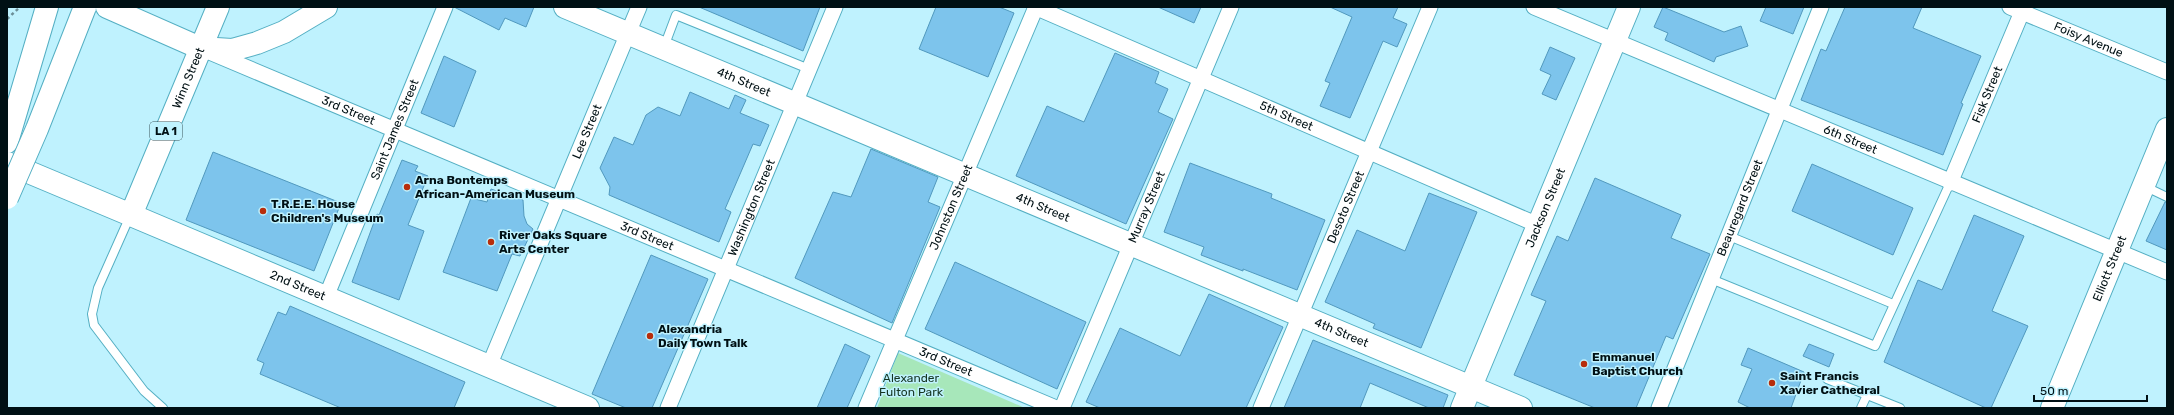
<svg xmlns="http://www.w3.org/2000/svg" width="2174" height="415" font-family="Rubik,sans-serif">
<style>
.green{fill:#a7e7ba}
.building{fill:#7dc4ec;stroke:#5199be}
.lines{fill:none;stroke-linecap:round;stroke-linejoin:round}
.service-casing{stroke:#54afc3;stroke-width:10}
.minor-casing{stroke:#54afc3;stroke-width:17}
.secondary-casing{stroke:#54afc3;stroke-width:24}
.primary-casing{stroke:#54afc3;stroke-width:24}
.motorway-casing{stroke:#54afc3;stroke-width:24}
.path{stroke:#6b8e97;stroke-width:2.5;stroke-dasharray:3 3;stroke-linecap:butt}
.service{stroke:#fff;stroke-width:8}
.minor{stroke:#fff;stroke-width:15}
.secondary{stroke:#fff;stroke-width:22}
.primary{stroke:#fff;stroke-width:22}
.motorway{stroke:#fff;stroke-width:22}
.motorway-bridge-casing{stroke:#54afc3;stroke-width:24;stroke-linecap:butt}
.motorway-bridge{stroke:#fff;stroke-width:22}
.poi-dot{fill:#b82d0b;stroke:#bff2fe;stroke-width:1.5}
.labels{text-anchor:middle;stroke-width:3;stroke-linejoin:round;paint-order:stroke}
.shield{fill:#bff2fe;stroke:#39545a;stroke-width:1}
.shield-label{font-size:11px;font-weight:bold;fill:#001014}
.street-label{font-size:12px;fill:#001014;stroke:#bff2fe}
.poi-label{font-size:12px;font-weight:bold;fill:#001014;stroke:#bff2fe;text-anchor:start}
.park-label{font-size:12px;fill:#143420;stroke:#bff2fe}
</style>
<rect width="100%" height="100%" fill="#bff2fe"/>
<polygon class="green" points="898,353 1025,408 877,408"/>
<g class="building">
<polygon points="454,7 534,7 526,27 505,18 499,30"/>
<polygon points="699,7 820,7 803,51"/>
<polygon points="936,7 999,7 1014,13 988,77 919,49"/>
<polygon points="1158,7 1201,7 1194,23"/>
<polygon points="1330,7 1398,7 1393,18 1407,24 1397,47 1383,41 1350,118 1320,106 1330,83 1325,81 1352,17"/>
<polygon points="1663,7 1724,32 1741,26 1748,46 1716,57 1714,62 1665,40 1668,33 1654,27"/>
<polygon points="1766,7 1804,7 1793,34 1760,21"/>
<polygon points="1845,7 1922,7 1913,28 1981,56 1961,103 1963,104 1943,155 1801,100 1821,49 1826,51"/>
<polygon points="1550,47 1575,58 1556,100 1542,94 1551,75 1540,70"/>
<polygon points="1115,53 1159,72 1155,83 1168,89 1158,112 1173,119 1126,224 1016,176 1047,106 1084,122"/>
<polygon points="444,56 476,71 454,127 421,113"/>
<polygon points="690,92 729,109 735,95 746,100 740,113 769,125 760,146 753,144 725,209 731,212 719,242 609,195 610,187 600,168 614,137 633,145 646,115 658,107 680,116"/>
<polygon points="871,149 938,177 928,202 940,207 892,323 795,278 833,192 851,197"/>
<polygon points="213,152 341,203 314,271 186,220"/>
<polygon points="402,160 418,166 415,171 428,176 408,225 424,231 399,300 352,282 377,214 379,215"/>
<polygon points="1190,163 1272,194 1271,198 1325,220 1297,290 1243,269 1243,271 1201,255 1204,247 1164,232"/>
<polygon points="1812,164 1913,208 1893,255 1792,211"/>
<polygon points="1595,178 1681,215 1671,238 1710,254 1673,339 1666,336 1636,408 1595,408 1514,375 1546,301 1531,295 1557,236 1568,241"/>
<polygon points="491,189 523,200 524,216 527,224 533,229 520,256 512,254 497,291 443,272 471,198 487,202"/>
<polygon points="1429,193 1477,212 1421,348 1373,328 1375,324 1325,302 1357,230 1405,251"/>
<polygon points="2165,202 2167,202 2167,250 2146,241"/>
<polygon points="1974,215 2024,236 1992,311 2028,326 1991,408 1986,408 1884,362 1918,280 1942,290"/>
<polygon points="651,255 708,279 652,408 626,408 592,394"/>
<polygon points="955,262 1086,322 1057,389 925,329"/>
<polygon points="1209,294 1283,327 1246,408 1100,408 1086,402 1120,328 1180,356"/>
<polygon points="290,306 465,382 454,408 341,408 260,374 264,363 257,360 278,312 286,315"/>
<polygon points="1313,340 1448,395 1443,408 1429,408 1370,383 1360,408 1284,408"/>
<polygon points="845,344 870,356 847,408 817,408"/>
<polygon points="1809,344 1834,354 1829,367 1803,356"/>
<polygon points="1748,348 1804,372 1791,408 1750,408 1738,402 1752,369 1741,365"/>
</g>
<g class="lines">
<defs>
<g id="service">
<polyline points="664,47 676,15 809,69"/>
<polyline points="2144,186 2167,197"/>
<polyline points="130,216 98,288 92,314 94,325 144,391 163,408"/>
<polyline points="1729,236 1893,304"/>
<polyline points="1711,279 1875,346 1950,183"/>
<polyline points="1827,379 1900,408"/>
<polyline points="1861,408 1867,395"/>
</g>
<g id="minor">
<path id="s1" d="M1035,7L1538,225"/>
<path id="s2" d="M1534,7L2167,272"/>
<path id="s3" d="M2010,7L2167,72"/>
<path id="s4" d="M212,53L1056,408"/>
<path id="s5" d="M1950,183L2024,7"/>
<path id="s6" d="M326,297L445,7"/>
<path id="s7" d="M489,366L639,7"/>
<path id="s8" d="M668,408L835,7"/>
<path id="s9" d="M866,408L1036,7"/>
<path id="s10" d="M1062,408L1231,7"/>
<path id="s11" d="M1261,408L1430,7"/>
<path id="s12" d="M1659,408L1821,7"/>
</g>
<g id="secondary">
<polyline points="107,7 200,48 232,50 257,43 284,32 326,7"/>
<path id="s13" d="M565,7L1521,408"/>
<path id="s14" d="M131,215L588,408"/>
<path id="s15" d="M1462,408L1629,7"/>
<path id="s16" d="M2052,408L2167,129"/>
</g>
<g id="primary">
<path id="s17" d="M7,163L131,215L218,7"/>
</g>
<polyline id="motorway" points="7,142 47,7"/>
</defs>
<use href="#service" class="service-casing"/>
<use href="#minor" class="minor-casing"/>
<use href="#secondary" class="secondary-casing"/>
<use href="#primary" class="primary-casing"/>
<use href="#motorway" class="motorway-casing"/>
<polyline class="path" points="7,19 20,7"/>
<use href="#service" class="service"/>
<use href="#minor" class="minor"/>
<use href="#secondary" class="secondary"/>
<use href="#primary" class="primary"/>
<use href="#motorway" class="motorway"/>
<defs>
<polyline id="motorway-bridge" points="7,198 37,129 85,7"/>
</defs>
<use href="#motorway-bridge" class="motorway-bridge-casing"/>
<use href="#motorway-bridge" class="motorway-bridge"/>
</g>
<g class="poi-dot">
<circle cx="407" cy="187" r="4"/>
<circle cx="263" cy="211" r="4"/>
<circle cx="491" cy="242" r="4"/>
<circle cx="650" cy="336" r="4"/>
<circle cx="1584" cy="364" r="4"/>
<circle cx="1772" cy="383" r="4"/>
</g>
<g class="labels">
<rect class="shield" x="150" y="122" width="32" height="18" rx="3"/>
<g class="shield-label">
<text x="166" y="135">LA 1</text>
</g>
<g class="street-label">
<text dy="4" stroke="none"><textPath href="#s3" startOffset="85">Foisy Avenue</textPath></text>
<text dy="4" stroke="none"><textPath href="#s17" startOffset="283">Winn Street</textPath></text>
<text dy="4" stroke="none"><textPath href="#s13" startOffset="194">4th Street</textPath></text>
<text dy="4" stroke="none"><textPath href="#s5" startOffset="96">Fisk Street</textPath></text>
<text dy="4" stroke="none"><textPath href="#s4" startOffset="148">3rd Street</textPath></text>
<text dy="4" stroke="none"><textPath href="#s1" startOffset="274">5th Street</textPath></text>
<text dy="4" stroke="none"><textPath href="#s6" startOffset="181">Saint James Street</textPath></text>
<text dy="4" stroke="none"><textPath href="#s7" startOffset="254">Lee Street</textPath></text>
<text dy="4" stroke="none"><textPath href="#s2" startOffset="343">6th Street</textPath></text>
<text dy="4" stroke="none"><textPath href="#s13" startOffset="518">4th Street</textPath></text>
<text dy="4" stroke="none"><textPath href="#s15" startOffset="217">Jackson Street</textPath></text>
<text dy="4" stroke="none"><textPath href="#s12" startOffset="216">Beauregard Street</textPath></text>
<text dy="4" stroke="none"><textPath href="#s8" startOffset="217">Washington Street</textPath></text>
<text dy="4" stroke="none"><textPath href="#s9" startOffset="218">Johnston Street</textPath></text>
<text dy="4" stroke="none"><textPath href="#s10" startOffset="218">Murray Street</textPath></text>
<text dy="4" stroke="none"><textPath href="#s11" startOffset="218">Desoto Street</textPath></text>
<text dy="4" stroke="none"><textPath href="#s4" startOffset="472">3rd Street</textPath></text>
<text dy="4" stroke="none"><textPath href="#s16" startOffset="151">Elliott Street</textPath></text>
<text dy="4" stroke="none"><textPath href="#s14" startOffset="181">2nd Street</textPath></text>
<text dy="4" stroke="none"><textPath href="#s13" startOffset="842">4th Street</textPath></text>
<text dy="4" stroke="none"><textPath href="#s4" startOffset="796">3rd Street</textPath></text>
</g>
<g class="poi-label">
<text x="415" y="184">Arna Bontemps<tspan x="415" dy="14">African-American Museum</tspan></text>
<text x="271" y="208">T.R.E.E. House<tspan x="271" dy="14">Children's Museum</tspan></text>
<text x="499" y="239">River Oaks Square<tspan x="499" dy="14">Arts Center</tspan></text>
<text x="658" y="333">Alexandria<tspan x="658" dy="14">Daily Town Talk</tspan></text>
<text x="1592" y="361">Emmanuel<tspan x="1592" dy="14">Baptist Church</tspan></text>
<text x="1780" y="380">Saint Francis<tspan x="1780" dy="14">Xavier Cathedral</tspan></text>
</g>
<g class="park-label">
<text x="911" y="382">Alexander<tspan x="911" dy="14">Fulton Park</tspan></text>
</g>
</g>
<rect width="2174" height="415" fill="none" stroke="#001014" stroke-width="16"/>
<path d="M2034 395v6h113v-6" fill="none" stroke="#001014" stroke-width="2"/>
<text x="2040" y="395" font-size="12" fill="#001014" stroke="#bff2fe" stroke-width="3" paint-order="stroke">50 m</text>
</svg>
